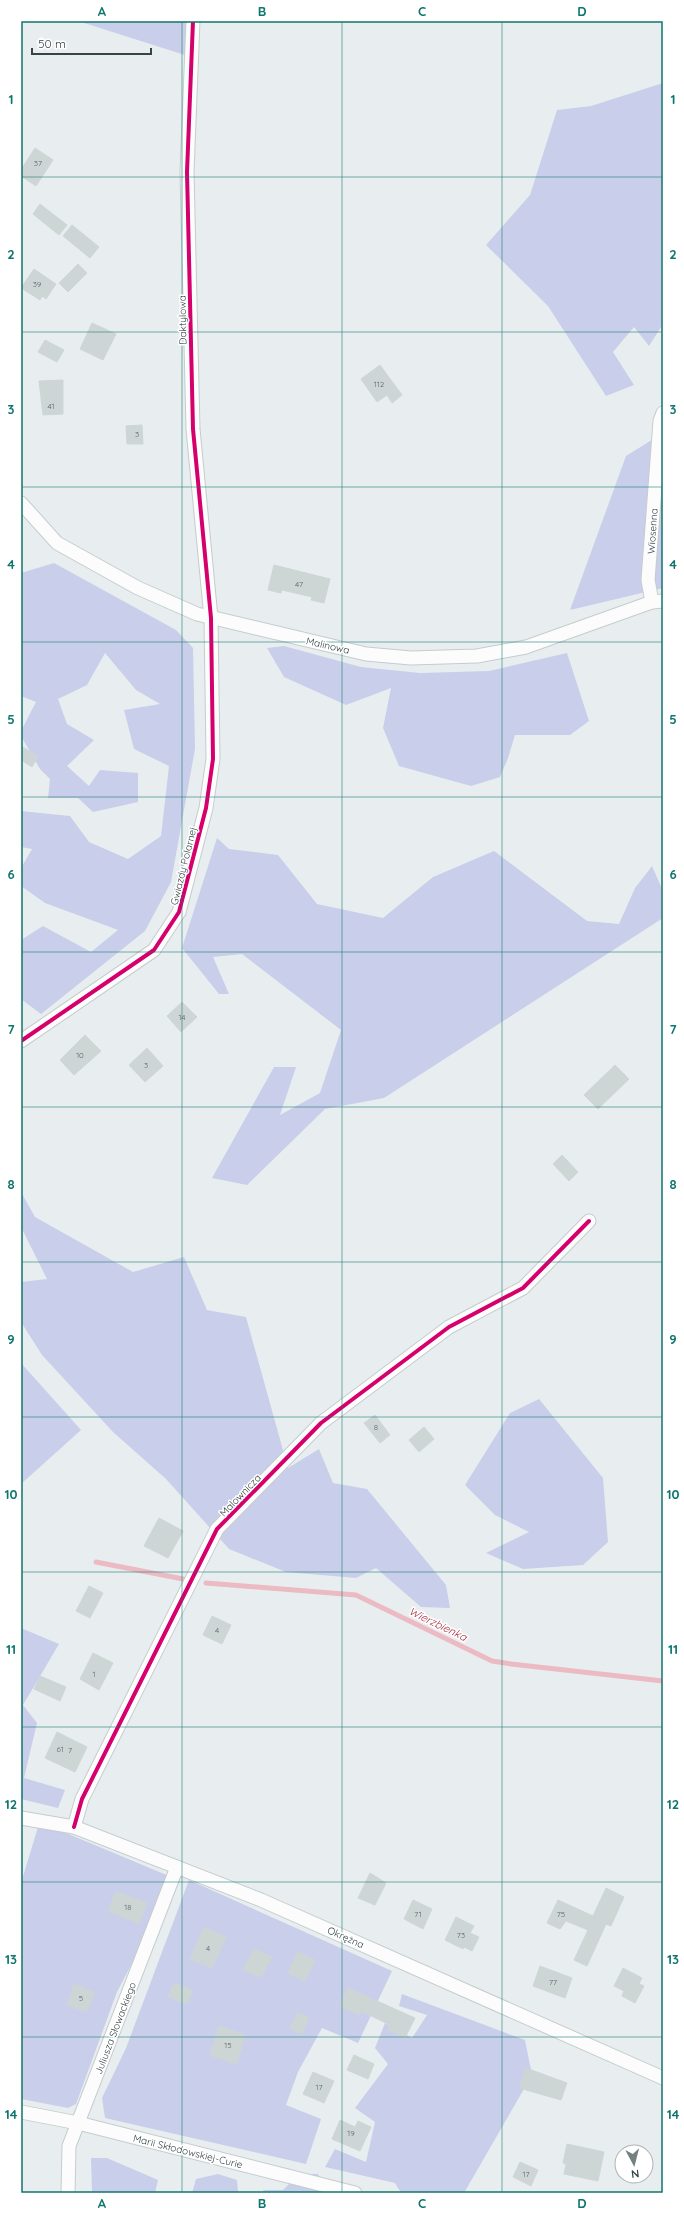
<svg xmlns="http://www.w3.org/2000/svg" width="684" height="2214" font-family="Quicksand,sans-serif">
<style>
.green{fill:#c9cfea}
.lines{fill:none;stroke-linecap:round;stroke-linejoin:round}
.stream{stroke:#ecbac2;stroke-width:5}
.building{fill:#ced5d5;stroke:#ced6d7}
.minor-casing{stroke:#c6cccd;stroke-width:15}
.minor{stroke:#fcfcfd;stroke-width:13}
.cycleway-casing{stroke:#fff;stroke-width:6}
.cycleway{stroke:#d6006c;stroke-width:4}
.grid{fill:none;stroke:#0f766e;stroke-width:1;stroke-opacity:0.55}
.labels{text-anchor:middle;stroke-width:3;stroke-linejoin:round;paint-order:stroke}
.number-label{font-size:8px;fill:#5d6a6a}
.street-label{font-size:10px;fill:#354444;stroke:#fff}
.water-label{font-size:11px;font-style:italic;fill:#ad3244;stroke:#fff}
.neatline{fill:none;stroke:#0f766e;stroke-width:1.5}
.grid-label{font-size:13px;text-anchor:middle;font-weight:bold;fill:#0f766e}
</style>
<rect width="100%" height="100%" fill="#e8eeef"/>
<g class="green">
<polygon points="78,21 192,21 191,57"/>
<polygon points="663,83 663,324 649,346 634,327 613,352 634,385 606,396 548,306 486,245 530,195 557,110 591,106"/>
<polygon points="663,433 663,588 570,610 626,456"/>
<polygon points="54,563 176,630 193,648 195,749 171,882 145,931 41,1014 21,999 21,940 43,926 91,952 118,930 45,903 21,886 21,868 32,849 21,847 21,811 70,816 89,842 128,859 161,836 169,766 134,749 124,710 160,704 136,690 105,653 87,685 58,699 67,724 94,740 67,766 89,786 100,770 138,773 138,802 93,812 78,798 48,798 50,779 40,769 21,736 21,731 36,702 21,696 21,573"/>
<polygon points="284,646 361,667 420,673 489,671 567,653 589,721 570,735 515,735 508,758 500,777 471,786 399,766 383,728 391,688 346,705 284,677 267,648"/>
<polygon points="217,838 229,849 278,855 317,904 383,918 433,877 494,851 587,921 619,924 635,888 652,866 663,891 663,918 384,1098 325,1109 247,1185 212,1178 274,1067 296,1067 280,1115 320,1093 341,1030 242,954 213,957 229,994 219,994 182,948"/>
<polygon points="21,1192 35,1217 133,1272 184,1257 207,1310 246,1317 288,1468 319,1449 333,1483 367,1489 446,1585 450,1608 421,1607 376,1568 356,1578 286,1572 229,1549 166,1479 113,1432 42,1355 21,1322 21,1282 47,1279 21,1227"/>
<polygon points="21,1363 81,1430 21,1484"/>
<polygon points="539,1399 603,1478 608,1542 583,1565 523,1569 486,1553 529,1532 495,1515 465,1485 510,1413"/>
<polygon points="21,1628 59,1644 23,1705 37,1723 24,1778 65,1790 58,1808 21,1799"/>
<polygon points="38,1827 66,1833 169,1876 146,1937 117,1992 76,2104 68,2108 21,2099 21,1883"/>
<polygon points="189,1880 392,1971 358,2043 322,2028 298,2072 286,2105 321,2119 306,2164 105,2118 102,2098 126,2048"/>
<polygon points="402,1994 525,2040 532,2075 464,2193 401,2193 395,2183 325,2167 335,2149 366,2162 375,2122 355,2108 388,2064 375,2048 385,2023 412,2038 427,2015 399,2006"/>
<polygon points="91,2158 107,2158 158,2180 155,2193 92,2193"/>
<polygon points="218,2174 237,2180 238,2191 235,2193 192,2193 196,2179"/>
<polygon points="299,2174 318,2174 328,2193 264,2193 263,2190 283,2190"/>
</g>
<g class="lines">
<g class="stream">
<polyline points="96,1562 183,1579"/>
<polyline points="206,1583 356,1595 492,1661 511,1664 663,1681"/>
</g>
</g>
<g class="building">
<polygon points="35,148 53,160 36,186 21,176 21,170"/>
<polygon points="40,204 67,225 59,235 33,214"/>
<polygon points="72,225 99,247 90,258 63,236"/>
<polygon points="78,264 87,273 68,292 59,283"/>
<polygon points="34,269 56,284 46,299 42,296 40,300 21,288"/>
<polygon points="92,323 116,334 103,360 80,349"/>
<polygon points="45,340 64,350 57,362 38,352"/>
<polygon points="380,365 402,395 392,403 387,395 377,402 361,379"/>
<polygon points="63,380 63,414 43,415 39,381"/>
<polygon points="142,425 143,444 127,444 126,426"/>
<polygon points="274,565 330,579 324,603 311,600 312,597 282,590 281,593 268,590"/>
<polygon points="21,746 38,756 32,767 21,760"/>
<polygon points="182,1002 197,1017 181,1032 167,1016"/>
<polygon points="85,1035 101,1051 74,1075 60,1060"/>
<polygon points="147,1048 163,1066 145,1082 129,1065"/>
<polygon points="615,1065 629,1079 598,1109 584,1095"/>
<polygon points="562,1155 578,1172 569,1181 553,1164"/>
<polygon points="375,1415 390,1435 380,1443 364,1423"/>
<polygon points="424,1427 434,1439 419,1452 409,1440"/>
<polygon points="159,1518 183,1531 168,1558 144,1546"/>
<polygon points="89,1586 103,1593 90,1618 76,1611"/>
<polygon points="212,1616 231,1625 222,1644 203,1635"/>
<polygon points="93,1653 113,1663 99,1690 80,1679"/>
<polygon points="40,1676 66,1687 60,1701 34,1689"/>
<polygon points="57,1732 87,1747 75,1772 45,1758"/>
<polygon points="370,1873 386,1883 375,1905 358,1898"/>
<polygon points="606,1888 624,1897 611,1926 606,1924 587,1966 574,1960 588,1930 566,1921 560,1929 547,1923 558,1900 593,1916"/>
<polygon points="116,1891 147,1903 139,1924 108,1911"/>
<polygon points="413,1900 432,1909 423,1929 404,1919"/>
<polygon points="456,1917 474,1926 470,1933 479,1937 472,1951 464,1947 463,1949 445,1940"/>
<polygon points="204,1927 226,1937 212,1968 190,1959"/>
<polygon points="254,1949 272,1957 261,1977 243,1970"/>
<polygon points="298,1952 315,1960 305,1981 288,1973"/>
<polygon points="540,1966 572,1978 565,1998 533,1986"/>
<polygon points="623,1968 642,1978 639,1984 644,1986 635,2003 622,1996 624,1991 614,1986"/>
<polygon points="174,1983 193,1990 187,2004 168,1997"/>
<polygon points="74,1984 94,1992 87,2012 67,2005"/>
<polygon points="348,1988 415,2018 405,2038 388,2030 390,2025 361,2011 359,2015 340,2006"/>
<polygon points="298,2012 309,2018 302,2034 290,2028"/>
<polygon points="219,2026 245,2035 237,2064 210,2055"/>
<polygon points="354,2055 374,2064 368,2079 347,2070"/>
<polygon points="526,2068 567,2083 561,2100 519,2088"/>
<polygon points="313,2072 334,2081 324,2103 303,2094"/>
<polygon points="340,2120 355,2127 358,2121 371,2127 360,2151 332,2139"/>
<polygon points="567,2144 604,2152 598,2181 564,2174 566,2164 563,2163"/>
<polygon points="520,2162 538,2170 531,2186 513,2177"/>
</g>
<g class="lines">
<defs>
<g id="minor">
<polyline points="21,503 57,543 138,588 197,614 366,654 411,658 477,656 526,647 652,602 663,601"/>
<polyline points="652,602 648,580 660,421 663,413"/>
<polyline points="21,1041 154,950 179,912 206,808 213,759 211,618 193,429 187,172 193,21"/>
<polyline points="21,1818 74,1827 261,1900 663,2078"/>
<polyline points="74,1827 82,1799 217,1529 321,1423 449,1327 523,1288 589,1221"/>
<polyline points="21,2112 78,2123 355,2193"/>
<polyline points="68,2193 69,2146 177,1867"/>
</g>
</defs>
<use href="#minor" class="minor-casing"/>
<use href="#minor" class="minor"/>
<defs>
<g id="cycleway">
<polyline points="21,1041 154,950 179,912 206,808 213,759 211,618 193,429 187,172 193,21"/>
<polyline points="74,1827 82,1799 217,1529 321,1423 449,1327 523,1288 589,1221"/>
</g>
</defs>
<use href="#cycleway" class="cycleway-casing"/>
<use href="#cycleway" class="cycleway"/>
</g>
<path class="grid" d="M182,21V2193M342,21V2193M502,21V2193M21,177H663M21,332H663M21,487H663M21,642H663M21,797H663M21,952H663M21,1107H663M21,1262H663M21,1417H663M21,1572H663M21,1727H663M21,1882H663M21,2037H663"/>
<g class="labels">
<g class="number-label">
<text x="38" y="166">37</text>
<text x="37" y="287">39</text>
<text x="379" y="387">112</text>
<text x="51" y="409">41</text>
<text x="137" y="437">3</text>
<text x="299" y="587">47</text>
<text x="182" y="1020">14</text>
<text x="80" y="1058">10</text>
<text x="146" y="1068">3</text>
<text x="376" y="1430">8</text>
<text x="217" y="1633">4</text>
<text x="94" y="1677">1</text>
<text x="60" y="1752">61</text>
<text x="70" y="1753">7</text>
<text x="128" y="1910">18</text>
<text x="418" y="1917">71</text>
<text x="561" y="1917">75</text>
<text x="461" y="1938">73</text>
<text x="208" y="1951">4</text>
<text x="553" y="1985">77</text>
<text x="81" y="2001">5</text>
<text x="228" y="2048">15</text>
<text x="319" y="2090">17</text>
<text x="351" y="2136">19</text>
<text x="526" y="2177">17</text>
</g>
<g class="street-label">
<text transform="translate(182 320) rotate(-91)" y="4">Daktylowa</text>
<text transform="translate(652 531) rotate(-86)" y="4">Wiosenna</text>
<text transform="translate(328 645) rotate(13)" y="4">Malinowa</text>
<text transform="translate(183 866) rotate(-76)" y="4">Gwiazdy Polarnej</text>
<text transform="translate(240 1495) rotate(-46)" y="4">Malownicza</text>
<text transform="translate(346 1937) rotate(24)" y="4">Okrężna</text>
<text transform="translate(115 2028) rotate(-69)" y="4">Juliusza Słowackiego</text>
<text transform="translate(188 2151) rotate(14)" y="4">Marii Skłodowskiej-Curie</text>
</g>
<g class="water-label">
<text transform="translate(438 1624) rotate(26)" y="4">Wierzbienka</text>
</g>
</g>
<rect width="684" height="2214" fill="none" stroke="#ffffff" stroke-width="44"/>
<g transform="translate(634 2164) rotate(173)"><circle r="19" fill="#ffffff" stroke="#aeb4b4"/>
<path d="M0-3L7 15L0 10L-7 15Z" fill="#748080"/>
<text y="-6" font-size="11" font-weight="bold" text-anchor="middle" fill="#354444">N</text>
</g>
<path d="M32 48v6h119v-6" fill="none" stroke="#354444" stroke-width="2"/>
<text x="38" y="48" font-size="12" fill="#354444" stroke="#ffffff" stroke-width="3" paint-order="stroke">50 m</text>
<rect x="22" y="22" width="640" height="2170" class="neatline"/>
<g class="grid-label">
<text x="102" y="16">A</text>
<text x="262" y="16">B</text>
<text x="422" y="16">C</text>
<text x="582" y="16">D</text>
<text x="11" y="104">1</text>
<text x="673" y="104">1</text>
<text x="11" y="259">2</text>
<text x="673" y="259">2</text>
<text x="11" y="414">3</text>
<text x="673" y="414">3</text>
<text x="11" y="569">4</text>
<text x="673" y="569">4</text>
<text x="11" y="724">5</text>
<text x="673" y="724">5</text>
<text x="11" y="879">6</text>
<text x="673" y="879">6</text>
<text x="11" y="1034">7</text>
<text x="673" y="1034">7</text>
<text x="11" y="1189">8</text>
<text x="673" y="1189">8</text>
<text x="11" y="1344">9</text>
<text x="673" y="1344">9</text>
<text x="11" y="1499">10</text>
<text x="673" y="1499">10</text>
<text x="11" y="1654">11</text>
<text x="673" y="1654">11</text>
<text x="11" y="1809">12</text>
<text x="673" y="1809">12</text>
<text x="11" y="1964">13</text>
<text x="673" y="1964">13</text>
<text x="11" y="2119">14</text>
<text x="673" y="2119">14</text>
<text x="102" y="2208">A</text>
<text x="262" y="2208">B</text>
<text x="422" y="2208">C</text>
<text x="582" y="2208">D</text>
</g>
</svg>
